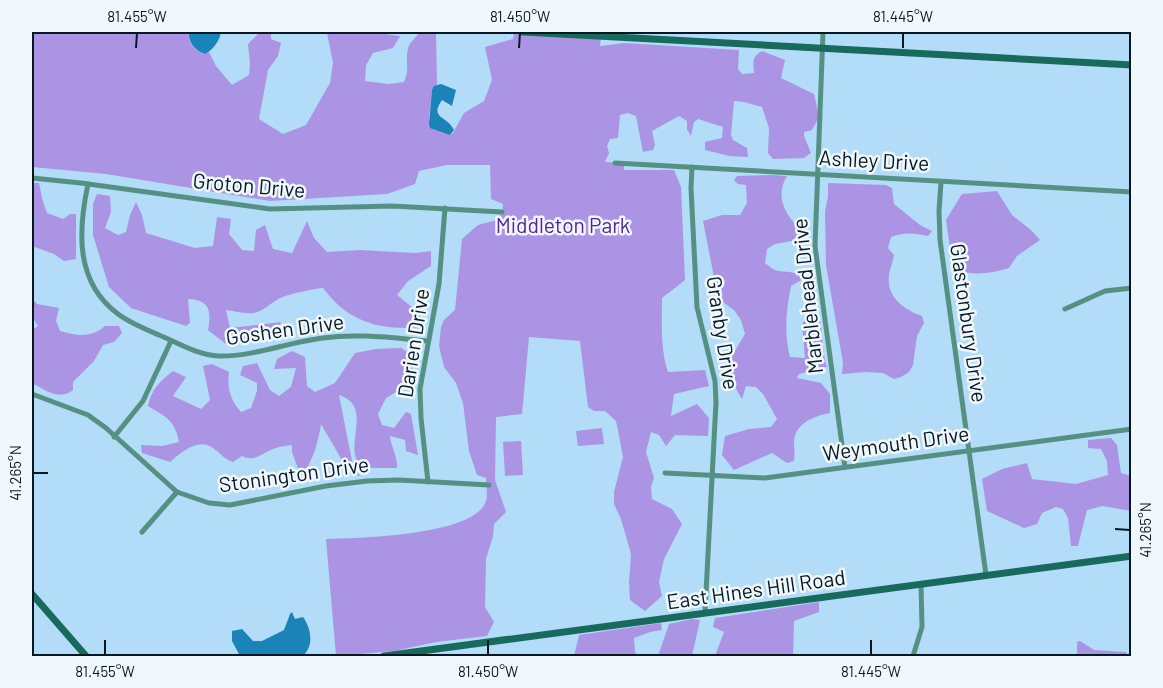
<svg xmlns="http://www.w3.org/2000/svg" width="1163" height="688" font-family="Barlow,sans-serif">
<style>
.green{fill:#ab94e3}
.water{fill:#1a83b7}
.lines{fill:none;stroke-linecap:round;stroke-linejoin:round}
.street{stroke:#559183;stroke-width:5}
.secondary{stroke:#186b5c;stroke-width:7}
.ticks{fill:none;stroke:#081822;stroke-width:2}
.labels{text-anchor:middle;stroke-width:5;stroke-linejoin:round;paint-order:stroke}
.street-label{font-size:21px;fill:#081822;stroke:#f0f8fe}
.park-label{font-size:21px;fill:#56239a;stroke:#f0f8fe}
.neatline{fill:none;stroke:#081822;stroke-width:2}
.ticks-label{font-size:15px;text-anchor:middle;fill:#081822}
</style>
<rect width="100%" height="100%" fill="#b2dcf8"/>
<g class="green">
<path d="M32,32H189C188,42 194,51 205,54L209,52L216,66L232,85L249,75L250,64L248,44L260,32H271V39L281,43L278,56L268,70L259,119L283,134L306,125L330,83L333,63L327,33L329,32H369L400,36L393,48L373,53L366,65L365,81L388,84L404,82C410,69 405,61 408,48C410,42 416,37 420,32L436,33L437,85L432,90L429,119L450,135L453,133L464,113L484,101L492,80L485,47L513,39L514,32L601,37L600,46L624,43L739,50L738,69L742,74L754,73C753,62 752,56 762,51L785,60L781,78L814,94L819,117L812,130L804,132V136L811,153L804,158L773,159L768,153L769,128L762,107L744,102L734,101L731,135L733,140L747,148L748,157L729,156L705,150V142L722,138L723,127L698,119L694,122L691,136L687,129V121L679,116L652,131L655,145L653,150L643,152L636,116L628,113L620,115L618,138L610,139L607,146L609,153L605,162L624,163V170H674L681,187L685,280L662,298C662,323 660,348 668,372L705,370L709,386L674,394L671,416L697,404L709,418L708,436L675,435L666,446L659,435L651,432L646,452L654,478L651,487L652,499L672,509L682,524L664,559L659,582L662,596L645,611L630,600L629,583L631,554L621,519L614,504V492L623,457L620,441L616,421L605,411H594L588,407L580,341L529,337L522,414L496,417L495,480L506,512L494,524L493,536L486,559L485,607L494,622L487,636L436,642L394,651L336,656L326,539C357,538 475,536 486,501C488,495 486,485 486,478L477,475L469,451L463,403L456,383L444,367L439,346L441,327L444,320L455,310L462,239L478,225L497,220L500,214L502,215L503,204L491,199L490,165H447L419,171L415,184L387,194L270,201L106,174L32,167Z"/>
<path d="M772,175L787,176C774,197 786,216 802,231L798,240L775,244L767,249L765,263C769,266 774,271 779,271C789,273 796,270 803,279L791,286C786,311 784,333 790,357L805,358L802,324L806,319L820,322C823,337 822,352 827,367L799,374L797,378L821,383L830,394V413C815,416 796,422 794,441C794,448 795,454 794,461L787,463L772,453L734,470L722,455L725,436L749,429L771,427L777,419L763,394L756,387L746,386L742,399C723,367 727,364 745,334L741,320L734,310L724,303L713,285V272L703,221L722,215H740L747,203L746,185L738,184L734,180L737,176Z"/>
<polygon points="32,183 39,183 43,202 47,213 63,219 70,214 76,214 76,259 64,261 54,254 32,246"/>
<path d="M828,183L886,185L892,188L894,204L920,225L932,231L928,236C915,233 904,232 891,237L888,248L894,255C893,262 890,268 889,274C886,297 903,309 922,316L924,323L917,336L913,365L909,372L901,377L894,379L883,373L866,372L842,374L843,363L826,265L825,212L828,196Z"/>
<path d="M997,191L1012,215L1031,230L1040,240L1017,256L1009,268C988,274 974,276 953,269L946,220L962,194Z"/>
<path d="M97,194L110,196L111,212L105,228L118,235L126,232L130,215L136,202L142,215L146,233L195,248L213,246L217,217L231,219L229,234L242,250L254,251L256,230L265,225L273,249L292,253L307,221L314,238L327,252L360,250L416,253L431,251V266L408,281L397,295L419,313L423,327C381,331 349,323 323,288C316,288 285,295 278,299C270,304 263,311 254,313C245,314 234,311 226,310L230,328L281,322L276,335L241,343L226,344L208,330C211,312 211,300 188,299L190,323L186,326L131,308L109,287L93,235V204Z"/>
<path d="M32,298L37,304L59,308L56,321L60,331C77,336 91,338 105,326H119L122,333L114,342L103,345L94,361L73,382V390C59,401 45,390 32,383V330L38,326L32,317Z"/>
<path d="M401,348L415,357L411,372L404,385L398,391L386,398L378,414L382,425L394,428L406,412L411,414L418,455L406,451L405,440L390,436C391,447 398,457 397,468H360C358,464 356,459 355,455C351,434 369,405 339,395L352,461L360,476L350,474L321,424C318,443 313,461 301,477L292,452V445C287,446 281,446 276,448C264,451 256,463 242,456L233,462C222,458 222,454 213,448C198,437 181,453 170,462L142,453L141,445L162,446L179,442C175,420 166,417 148,406C151,390 160,381 173,371L186,377L173,396L201,409L210,400L203,366L212,364L229,372C227,389 230,399 241,412L251,408L257,391V383L240,375L243,366L257,363L270,390L279,396L291,387L296,368L274,369L277,359L292,351L305,357L307,386L315,392L335,383L355,353L376,349Z"/>
<polygon points="602,428 604,444 578,446 576,431"/>
<polygon points="1111,438 1117,445 1121,473 1131,476 1131,511 1103,506 1087,510 1078,546 1071,546 1068,518 1063,509 1056,507 1042,513 1037,524 1024,528 987,511 982,479 1002,469 1027,463 1032,479 1076,484 1108,475 1107,461 1101,449 1088,448 1088,440"/>
<polygon points="521,441 523,475 505,476 503,442"/>
<polygon points="819,602 819,612 794,621 793,656 715,656 724,632 713,627 715,618"/>
<polygon points="692,619 700,620 692,656 658,656 669,624"/>
<polygon points="661,623 662,630 650,632 634,638 635,652 637,656 574,656 579,635"/>
<polygon points="1080,641 1094,650 1126,652 1128,656 1077,656 1077,642"/>
</g>
<g class="water">
<path d="M189,32H221C220,40 213,50 205,54C195,51 188,42 189,32Z"/>
<path d="M441,84L456,90L452,106L442,100C429,119 447,115 454,130L450,135L430,128L429,124L432,90L434,86Z"/>
<path d="M292,612L295,619L303,617C311,628 314,645 304,655L240,656L232,641V631L242,629L253,641H262L284,630L290,614Z"/>
</g>
<g class="lines">
<g class="street">
<polyline points="823,32 815,246 845,467"/>
<polyline points="615,163 1132,192"/>
<polyline points="692,167 691,188 697,307 715,381 716,402 705,612"/>
<polyline points="32,178 81,183 270,209 392,206 502,212"/>
<polyline points="941,182 939,211 940,240 986,575"/>
<path d="M88,184C78,231 75,282 118,314C130,323 145,329 159,335C178,343 197,355 219,356C252,357 289,342 323,338C357,333 393,338 428,341"/>
<polyline points="1065,309 1105,291 1132,288"/>
<polyline points="32,394 88,415 106,428 177,492 209,503 230,505 326,486 367,481 399,480 489,485"/>
<polyline points="114,437 143,401 171,341"/>
<polyline points="665,473 765,478 1132,429"/>
<polyline points="428,482 421,418 420,389 439,284 445,208"/>
<polyline points="142,532 177,492"/>
<polyline points="913,656 922,627 921,585"/>
</g>
<g class="secondary">
<polyline points="523,32 1132,65"/>
<polyline points="32,594 86,656"/>
<polyline points="384,656 1132,556"/>
</g>
</g>
<path class="ticks" d="M136,48L137,33M519,48L520,33M903,48V33M33,473H48M1115,529L1130,530M105,655V640M488,655V640M871,655V640"/>
<g class="labels">
<g class="street-label">
<text transform="translate(874 161) rotate(3)" y="7">Ashley Drive</text>
<text transform="translate(249 186) rotate(5)" y="7">Groton Drive</text>
<text transform="translate(808 296) rotate(-96)" y="7">Marblehead Drive</text>
<text transform="translate(968 323) rotate(82)" y="7">Glastonbury Drive</text>
<text transform="translate(285 330) rotate(-8)" y="7">Goshen Drive</text>
<text transform="translate(722 333) rotate(81)" y="7">Granby Drive</text>
<text transform="translate(414 343) rotate(-81)" y="7">Darien Drive</text>
<text transform="translate(896 444) rotate(-8)" y="7">Weymouth Drive</text>
<text transform="translate(294 475) rotate(-8)" y="7">Stonington Drive</text>
<text transform="translate(756 590) rotate(-8)" y="7">East Hines Hill Road</text>
</g>
<g class="park-label">
<text x="563" y="233">Middleton Park</text>
</g>
</g>
<rect width="1163" height="688" fill="none" stroke="#f0f8fe" stroke-width="66"/>
<rect x="33" y="33" width="1097" height="622" class="neatline"/>
<g class="ticks-label">
<text x="137" y="22">81.455°W</text>
<text x="520" y="22">81.450°W</text>
<text x="903" y="22">81.445°W</text>
<text transform="translate(16 473) rotate(-90)" y="5">41.265°N</text>
<text transform="translate(1146 530) rotate(-90)" y="5">41.265°N</text>
<text x="105" y="677">81.455°W</text>
<text x="488" y="677">81.450°W</text>
<text x="871" y="677">81.445°W</text>
</g>
</svg>
